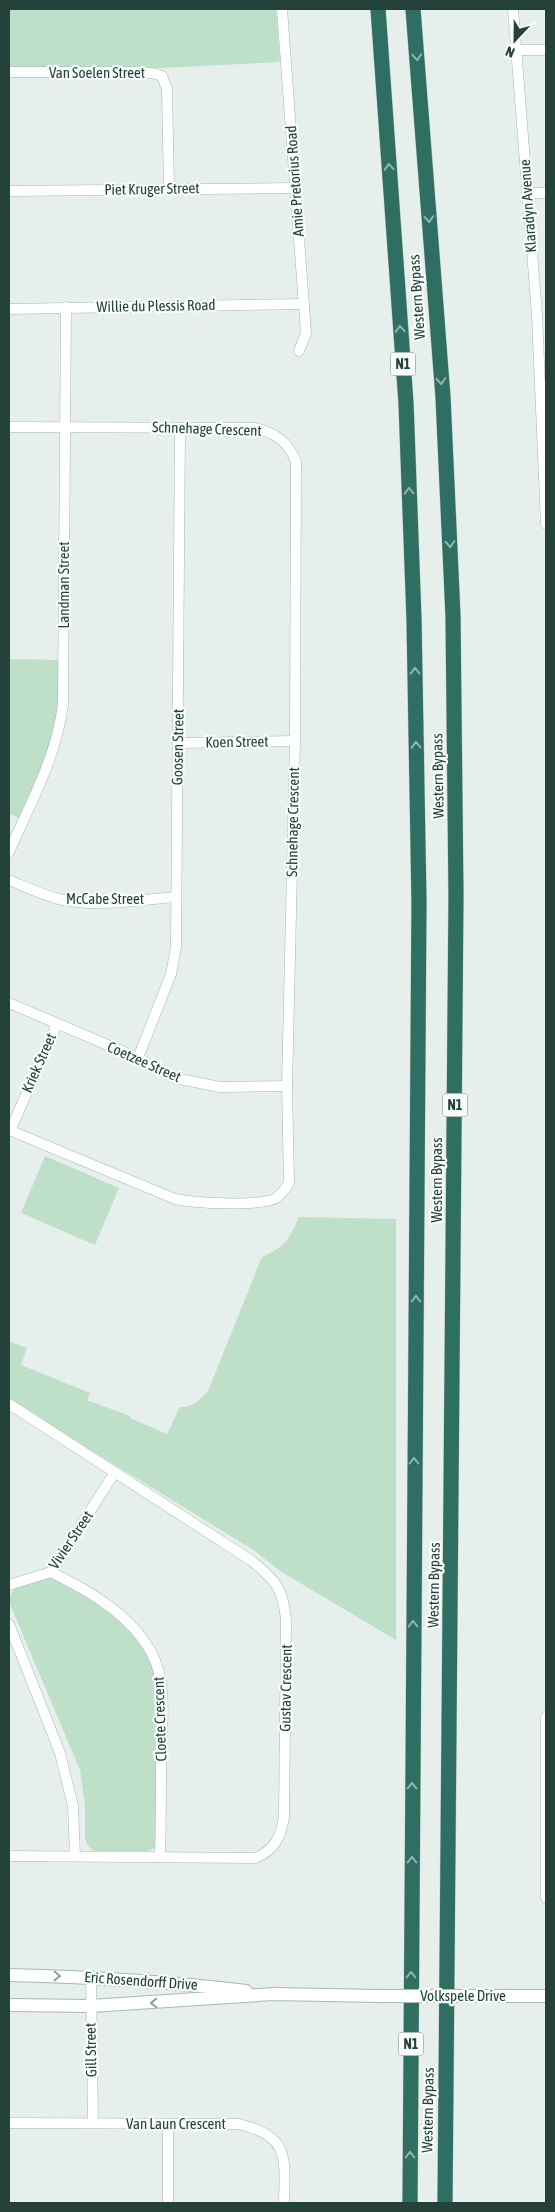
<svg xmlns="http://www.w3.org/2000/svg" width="555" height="2212" font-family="'Asap Condensed',sans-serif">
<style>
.green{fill:#bfe0c8}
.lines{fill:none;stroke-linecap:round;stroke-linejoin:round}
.minor-casing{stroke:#a8b8b2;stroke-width:11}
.tertiary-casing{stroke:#a8b8b2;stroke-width:14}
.motorway-casing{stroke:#c2cac8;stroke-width:16}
.minor{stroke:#fff;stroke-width:10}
.tertiary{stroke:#fff;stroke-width:12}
.motorway{stroke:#2f6f62;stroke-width:15}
.tertiary-bridge-casing{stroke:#a8b8b2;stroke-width:14;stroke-linecap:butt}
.tertiary-bridge{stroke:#fff;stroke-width:12}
.oneway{stroke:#93b5ae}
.oneway2{stroke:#92a09c}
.labels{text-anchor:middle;stroke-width:4.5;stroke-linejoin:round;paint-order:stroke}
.shield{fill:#f7fbf9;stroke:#637a73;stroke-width:1}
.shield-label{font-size:14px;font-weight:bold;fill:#24423a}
.street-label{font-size:15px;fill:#24423a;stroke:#f7fbf9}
</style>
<rect width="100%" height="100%" fill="#e6efeb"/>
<g class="green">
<polygon points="9,9 276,9 280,62 162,68 17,68 9,67"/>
<polygon points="9,659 58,660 59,705 49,751 19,818 9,814"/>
<polygon points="45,1156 119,1188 95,1245 21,1213"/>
<path d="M298,1217L396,1219V1640L280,1571L255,1551L9,1400V1341L27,1348L21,1365L90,1393L87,1400L130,1416V1418L167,1434L180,1407C192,1408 200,1400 208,1391L262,1257C282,1249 292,1238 298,1217Z"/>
<path d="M53,1577L107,1607L144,1642L160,1688L156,1847L149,1851H94L88,1846L85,1839V1805L80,1770L9,1602C12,1580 34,1581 53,1577Z"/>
</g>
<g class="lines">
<defs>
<g id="minor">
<polyline points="282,9 306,333 299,351"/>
<polyline points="513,9 537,315 546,524"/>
<polyline points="517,50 546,50"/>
<polyline points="9,72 135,72 152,73 162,76 167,89 169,189"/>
<polyline points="9,191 295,188"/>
<polyline points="527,193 546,193"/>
<polyline points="9,309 304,304"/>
<path d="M9,427L255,428C276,433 287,441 296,461L295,741L287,1086L289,1183C285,1189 282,1194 276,1198C260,1207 195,1203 175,1199L9,1130"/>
<polyline points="178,743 295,741"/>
<path d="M9,852C30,804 57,756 63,704L66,307"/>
<path d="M9,880C26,887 44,896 63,900C99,907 139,900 175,897"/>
<polyline points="9,1003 138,1058 175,1078 220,1087 287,1086"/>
<polyline points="138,1058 171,974 176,947 180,428"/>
<polyline points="10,1131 57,1024"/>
<path d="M9,1404L252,1561C276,1581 283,1588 286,1620L284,1817C281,1837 274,1851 255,1858L9,1856"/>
<path d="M51,1572C89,1591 130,1614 151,1652C168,1683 162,1723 161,1757C161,1791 161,1824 160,1857"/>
<polyline points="9,1585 51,1572 115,1472"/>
<polyline points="9,1624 60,1753 73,1806 75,1855"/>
<polyline points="546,1717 546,1898"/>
<polyline points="91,1977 93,2123"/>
<path d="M9,2123L239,2124C290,2136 285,2158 284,2203"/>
<polyline points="168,2203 168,2124"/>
</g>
<g id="tertiary">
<path d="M9,1975C88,1977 167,1981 246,1991"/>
<polyline points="474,1996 546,1996"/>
<polyline points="9,2005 91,2006 273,1994 379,1996"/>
</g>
<g id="motorway">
<polyline points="378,9 406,403 414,619 419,902 410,2203"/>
<polyline points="413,9 443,397 453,616 456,896 445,2203"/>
</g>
</defs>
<use href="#minor" class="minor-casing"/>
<use href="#tertiary" class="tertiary-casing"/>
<use href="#motorway" class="motorway-casing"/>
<use href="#minor" class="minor"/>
<use href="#tertiary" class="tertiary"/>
<use href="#motorway" class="motorway"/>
<defs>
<polyline id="tertiary-bridge" points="379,1996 474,1996"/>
</defs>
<use href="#tertiary-bridge" class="tertiary-bridge-casing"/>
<use href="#tertiary-bridge" class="tertiary-bridge"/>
</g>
<defs><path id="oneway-chevron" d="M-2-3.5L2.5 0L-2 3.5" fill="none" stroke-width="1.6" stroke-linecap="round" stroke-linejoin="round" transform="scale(1.25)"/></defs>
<g class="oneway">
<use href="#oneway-chevron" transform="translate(417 57) rotate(86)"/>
<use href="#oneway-chevron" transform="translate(389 167) rotate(-94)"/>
<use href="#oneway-chevron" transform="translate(429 219) rotate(86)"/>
<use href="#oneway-chevron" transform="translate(400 329) rotate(-94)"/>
<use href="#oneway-chevron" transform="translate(441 381) rotate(86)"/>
<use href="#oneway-chevron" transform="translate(409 491) rotate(-92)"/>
<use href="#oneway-chevron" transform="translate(450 544) rotate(87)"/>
<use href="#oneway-chevron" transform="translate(415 671) rotate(-91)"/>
<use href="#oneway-chevron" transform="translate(416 745) rotate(-91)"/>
<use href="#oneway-chevron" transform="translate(416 1299) rotate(-90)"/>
<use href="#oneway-chevron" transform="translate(414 1461) rotate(-90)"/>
<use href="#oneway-chevron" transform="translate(413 1624) rotate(-90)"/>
<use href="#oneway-chevron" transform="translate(412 1786) rotate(-90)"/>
<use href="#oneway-chevron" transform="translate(412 1860) rotate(-90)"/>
<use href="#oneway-chevron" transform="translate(411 1975) rotate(-90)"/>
<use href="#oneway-chevron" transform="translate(410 2155) rotate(-90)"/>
</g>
<g class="oneway2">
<use href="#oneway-chevron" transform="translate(57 1976) rotate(1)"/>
<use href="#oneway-chevron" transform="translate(154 2003) rotate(178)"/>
</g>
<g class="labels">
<g class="shield">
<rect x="390.5" y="352.5" width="25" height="23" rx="4"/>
<rect x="442.5" y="1093.5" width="25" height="23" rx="4"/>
<rect x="398.5" y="2032.5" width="25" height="23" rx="4"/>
</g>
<g class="shield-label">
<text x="403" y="369">N1</text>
<text x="455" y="1110">N1</text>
<text x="411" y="2049">N1</text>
</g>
<g class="street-label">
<text x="97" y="78">Van Soelen Street</text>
<text transform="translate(295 181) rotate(-94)" y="5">Amie Pretorius Road</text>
<text transform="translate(152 189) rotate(-1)" y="5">Piet Kruger Street</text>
<text transform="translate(528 206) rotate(-94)" y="5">Klaradyn Avenue</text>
<text transform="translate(417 297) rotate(-94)" y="5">Western Bypass</text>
<text transform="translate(156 306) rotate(-1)" y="5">Willie du Plessis Road</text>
<text transform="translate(207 429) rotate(2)" y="5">Schnehage Crescent</text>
<text transform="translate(64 585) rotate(-90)" y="5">Landman Street</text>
<text transform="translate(237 742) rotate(-1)" y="5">Koen Street</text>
<text transform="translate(178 747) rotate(-89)" y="5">Goosen Street</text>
<text transform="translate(438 776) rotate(-91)" y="5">Western Bypass</text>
<text transform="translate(293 822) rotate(-89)" y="5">Schnehage Crescent</text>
<text x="105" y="904">McCabe Street</text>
<text transform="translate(144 1062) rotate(24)" y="5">Coetzee Street</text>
<text transform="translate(39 1063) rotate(-66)" y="5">Kriek Street</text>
<text transform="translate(437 1180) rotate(-90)" y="5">Western Bypass</text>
<text transform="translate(71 1540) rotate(-56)" y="5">Vivier Street</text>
<text transform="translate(434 1585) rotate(-89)" y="5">Western Bypass</text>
<text transform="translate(286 1688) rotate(-89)" y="5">Gustav Crescent</text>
<text transform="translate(160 1719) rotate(-92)" y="5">Cloete Crescent</text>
<text transform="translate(141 1981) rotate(4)" y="5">Eric Rosendorff Drive</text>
<text x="463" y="2001">Volkspele Drive</text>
<text transform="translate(91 2050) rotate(-91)" y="5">Gill Street</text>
<text transform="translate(428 2110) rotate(-89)" y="5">Western Bypass</text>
<text x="176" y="2129">Van Laun Crescent</text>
</g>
</g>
<rect width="555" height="2212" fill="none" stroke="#24423a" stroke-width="20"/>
<g transform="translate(515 40) rotate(202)" stroke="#f7fbf9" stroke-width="4" paint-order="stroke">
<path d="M0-4L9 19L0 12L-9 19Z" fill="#24423a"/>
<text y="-8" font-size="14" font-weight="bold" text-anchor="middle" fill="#24423a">N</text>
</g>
</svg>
